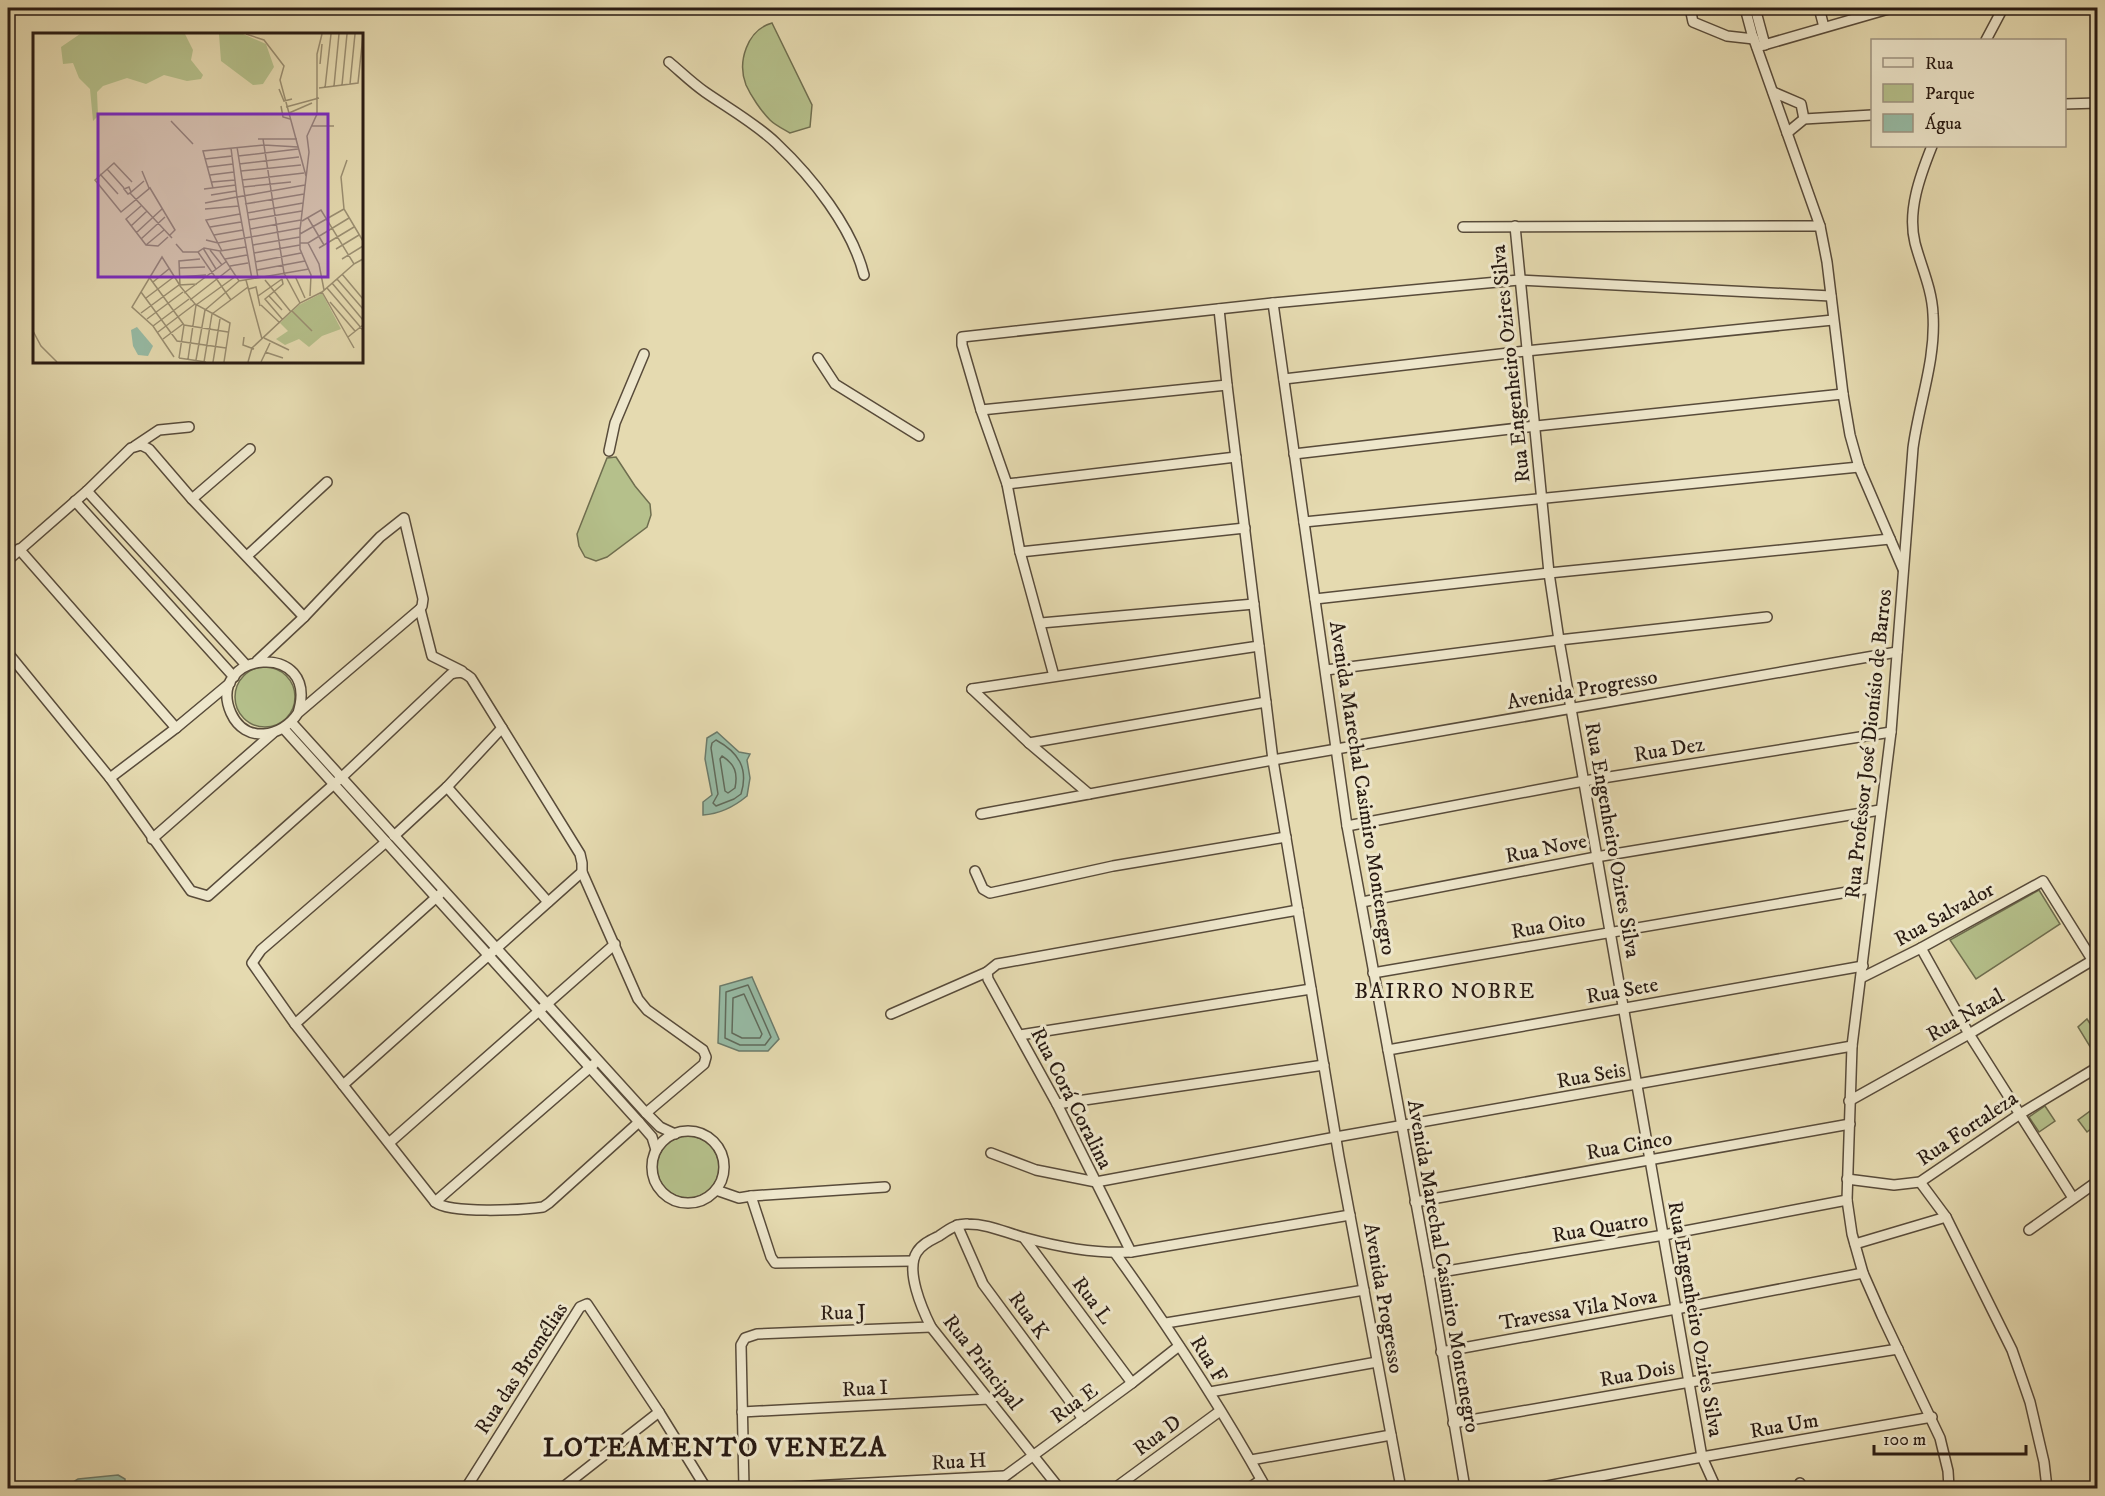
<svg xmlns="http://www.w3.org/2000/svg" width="2105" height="1496" font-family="'IM FELL DW Pica',serif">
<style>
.green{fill:#b5c08b;stroke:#6f6e4f;stroke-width:1.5}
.water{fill:#97bba5;stroke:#6b7b6b;stroke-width:1.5}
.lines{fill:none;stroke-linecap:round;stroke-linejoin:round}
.shore{stroke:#606b5c;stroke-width:1.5}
.street-casing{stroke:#584b3a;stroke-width:12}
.street{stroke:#eee7cc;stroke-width:9}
.labels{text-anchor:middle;stroke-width:6;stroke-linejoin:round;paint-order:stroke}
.street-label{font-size:21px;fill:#291b13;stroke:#eee7cc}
.neighbourhood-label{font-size:22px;letter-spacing:1.5px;fill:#291b13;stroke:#eee7cc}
.district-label{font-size:27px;font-weight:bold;letter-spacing:1.5px;fill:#291b13;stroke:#eee7cc}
.inset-road{fill:none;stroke:#9a8e71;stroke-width:1.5}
.view{fill:#7b2cbf;fill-opacity:0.15;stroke:#7b2cbf;stroke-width:3}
.inset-edge{fill:none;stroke:#291b13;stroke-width:3}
</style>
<rect width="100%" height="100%" fill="#e5dab0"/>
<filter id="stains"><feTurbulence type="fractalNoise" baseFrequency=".00333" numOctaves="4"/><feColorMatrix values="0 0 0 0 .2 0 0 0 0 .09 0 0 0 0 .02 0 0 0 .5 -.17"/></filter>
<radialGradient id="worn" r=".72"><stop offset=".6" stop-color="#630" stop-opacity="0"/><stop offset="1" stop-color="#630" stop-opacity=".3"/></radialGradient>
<g class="green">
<path d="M772,23L812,105L810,127L790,133C783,129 775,125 770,120C761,111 751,96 746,85C737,62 747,30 772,23Z"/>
<polygon points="616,457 635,486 650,504 651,515 647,527 607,557 596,561 585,557 579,546 577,534 607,458"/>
<circle cx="265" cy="697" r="30"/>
<polygon points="2039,890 2060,924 1976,979 1950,940"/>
<polygon points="2087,1019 2097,1034 2097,1058 2078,1027"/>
<polygon points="2045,1106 2055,1121 2039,1132 2029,1117"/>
<polygon points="2097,1106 2097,1124 2087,1132 2078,1120"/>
<circle cx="688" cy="1167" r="31"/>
</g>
<g class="water">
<path d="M717,732L739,752L750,754L747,760L750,778L747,796C735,806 719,814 703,815V802L712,795L705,759L707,738Z"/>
<polygon points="752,977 779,1039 768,1051 739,1051 718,1043 720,986"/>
<polygon points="118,1475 125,1479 125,1488 70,1488 70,1484 78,1479"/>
</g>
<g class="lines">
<g class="shore">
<path d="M716,740C738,752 749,768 741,794L734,799L716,806L713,803L718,794L711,748L712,743Z"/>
<path d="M722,756C735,764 738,773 735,788L728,793L725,791L720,759Z"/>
<polygon points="748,985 771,1037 765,1045 740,1045 725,1038 726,992"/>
<polygon points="744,994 762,1034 760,1038 742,1038 732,1033 733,998"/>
</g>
<defs>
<g id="street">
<polyline points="1690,8 1693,22 1727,36 1754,39"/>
<polyline points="1745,8 1752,34 1820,226 1827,262 1843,394 1850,435 1859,467 1903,569"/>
<polyline points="1755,8 1765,45"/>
<polyline points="1819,8 1824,27"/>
<polyline points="1986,40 2003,8"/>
<polyline points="1757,47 1892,8"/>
<path d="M669,62C681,72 692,83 705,92C728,108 755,123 776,143C812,177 852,227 864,275"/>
<polyline points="1773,92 1801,104 1804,119"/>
<polyline points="2064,104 2098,103"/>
<polyline points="1787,133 1804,119 1872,115"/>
<path d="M1932,146C1920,176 1907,211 1915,243C1921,266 1932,289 1933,314C1936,360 1919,403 1913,448L1891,732L1852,1046L1847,1200L1852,1234L1863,1273L1882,1316L1940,1438L1948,1471L1949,1488"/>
<polyline points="1515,226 1549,573 1559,640 1702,1457 1716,1488"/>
<polyline points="1463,227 1820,226"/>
<polyline points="1273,303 1347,826 1429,1274 1465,1488"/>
<polyline points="818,358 835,384 919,436"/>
<polyline points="1284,379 1526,351 1833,320"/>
<polyline points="1227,385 1273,760 1897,652"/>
<polyline points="981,410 1227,385 1219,309"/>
<polyline points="135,446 159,430 189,427"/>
<polyline points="609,451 615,423 644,354"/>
<polyline points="1294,454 1536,426 1843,394"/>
<polyline points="1007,484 1236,457"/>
<polyline points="87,491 246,665"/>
<polyline points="192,499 250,449"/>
<polyline points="75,501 234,677"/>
<polyline points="1304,522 1859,467"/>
<polyline points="19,549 176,728"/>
<polyline points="1020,552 1245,528"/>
<polyline points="247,556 327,482"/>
<polyline points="8,560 87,491 131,448 141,445 149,449 192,499 304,617"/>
<polyline points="1315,599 1549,573 1890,539"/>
<polyline points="420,609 432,656 462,671"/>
<polyline points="1041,623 1254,604"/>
<path d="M8,653L110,778L191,891L208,896L342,777L451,674C460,671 464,672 471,678L580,854L582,863V872L638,999L647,1010L703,1050L706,1057L704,1064L646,1113"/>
<path d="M257,661L304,617L380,537L404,518L423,599L422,606L420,609L298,713C282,738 245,744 231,713C204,651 321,639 298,713"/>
<polyline points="1326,670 1559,640 1767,617"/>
<polyline points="1054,676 1020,552 1007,484 981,410 962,345 962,337 1273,303 1519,280 1831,296"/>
<polyline points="972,689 1259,646"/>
<polyline points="972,689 1029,743 1089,794"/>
<polyline points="292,723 646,1113 660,1127 675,1134"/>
<polyline points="284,729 639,1122 652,1137 656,1150"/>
<polyline points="1029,743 1266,702"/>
<polyline points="110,778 176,728 230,683"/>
<polyline points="447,787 548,902"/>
<polyline points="981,814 1273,760 1339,1157 1401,1488"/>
<polyline points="1347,826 1584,781 1891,732"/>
<polyline points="394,836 447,787 502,728"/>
<polyline points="152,839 273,733"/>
<path d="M386,842L261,950L252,963L295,1024L435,1202C450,1214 522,1210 543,1207L549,1203L639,1122"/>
<polyline points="975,871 983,889 990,893 1113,866 1286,837"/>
<polyline points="1362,902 1596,857 1880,810"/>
<polyline points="1921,948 1969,1034 2073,1198"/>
<polyline points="1373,973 1871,888"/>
<polyline points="1861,978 1921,948 2043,881 2098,969"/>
<polyline points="891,1014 987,972"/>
<polyline points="295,1024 440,894"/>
<polyline points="1020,1035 1311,989"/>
<polyline points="1388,1050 1863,966"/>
<polyline points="343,1085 582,872"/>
<polyline points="1849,1101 1969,1034 2098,957"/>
<polyline points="1057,1104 1324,1065"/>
<circle cx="688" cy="1167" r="36"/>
<polyline points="389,1143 615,944"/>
<polyline points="991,1153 1036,1170 1096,1182 1336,1137 1852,1046"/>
<polyline points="1847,1179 1894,1185 1920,1182 2020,1114 2098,1067"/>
<polyline points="1920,1182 1946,1217 2012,1350 2030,1402 2044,1462 2047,1488"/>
<polyline points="716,1190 739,1198 751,1196 771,1257 775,1263 913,1261"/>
<polyline points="751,1196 885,1187"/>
<polyline points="435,1202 594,1064"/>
<polyline points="1415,1202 1850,1124"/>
<polyline points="957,1225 983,1284 1083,1419"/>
<polyline points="2029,1230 2098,1181"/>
<polyline points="1024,1238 1132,1383"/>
<polyline points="1855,1244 1946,1217"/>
<polyline points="1131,1252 1057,1104 988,979 987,972 997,964 1298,910"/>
<path d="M1115,1253C1170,1329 1221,1407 1266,1488"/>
<polyline points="1429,1274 1664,1235 1847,1200"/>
<polyline points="1166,1323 1364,1290"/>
<polyline points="1441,1352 1676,1309 1863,1273"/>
<polyline points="1210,1392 1377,1362"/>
<polyline points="742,1412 989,1399"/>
<polyline points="1453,1423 1690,1382 1898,1349"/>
<polyline points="1251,1460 1391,1435"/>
<polyline points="1800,1483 1803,1488"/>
<polyline points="466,1488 580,1307 587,1304 659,1412 706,1488"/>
<polyline points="562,1488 659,1412"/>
<polyline points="744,1488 741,1345 745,1338 757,1334 931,1327"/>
<polyline points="772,1488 1004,1476"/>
<polyline points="989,1488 1132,1383 1179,1346"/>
<path d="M1059,1488L931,1327C922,1309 905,1270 917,1252C922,1244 931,1240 939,1236C948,1230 957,1223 968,1224C989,1224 1006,1233 1026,1238C1059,1247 1097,1254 1131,1252L1350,1215"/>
<polyline points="1115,1488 1220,1411"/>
<polyline points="1249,1488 1261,1480"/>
<polyline points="1537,1488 1702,1457 1932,1417"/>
</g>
</defs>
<use href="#street" class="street-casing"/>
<use href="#street" class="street"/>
</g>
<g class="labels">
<g class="street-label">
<text transform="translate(1510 364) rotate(-96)" y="7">Rua Engenheiro Ozires Silva</text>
<text transform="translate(1582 689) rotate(-10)" y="7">Avenida Progresso</text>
<text transform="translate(1868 744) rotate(-84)" y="7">Rua Professor José Dionísio de Barros</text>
<text transform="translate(1669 749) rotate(-9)" y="7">Rua Dez</text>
<text transform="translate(1363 788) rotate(81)" y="7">Avenida Marechal Casimiro Montenegro</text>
<text transform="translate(1613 840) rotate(80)" y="7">Rua Engenheiro Ozires Silva</text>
<text transform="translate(1546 848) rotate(-11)" y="7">Rua Nove</text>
<text transform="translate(1944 914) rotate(-29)" y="7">Rua Salvador</text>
<text transform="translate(1548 925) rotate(-10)" y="7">Rua Oito</text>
<text transform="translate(1622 990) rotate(-10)" y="7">Rua Sete</text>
<text transform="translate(1965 1015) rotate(-30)" y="7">Rua Natal</text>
<text transform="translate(1591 1075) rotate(-10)" y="7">Rua Seis</text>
<text transform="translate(1072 1098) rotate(63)" y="7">Rua Corá Coralina</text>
<text transform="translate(1967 1128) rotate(-34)" y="7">Rua Fortaleza</text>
<text transform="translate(1629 1145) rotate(-10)" y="7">Rua Cinco</text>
<text transform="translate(1600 1227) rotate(-10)" y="7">Rua Quatro</text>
<text transform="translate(1444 1266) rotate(80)" y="7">Avenida Marechal Casimiro Montenegro</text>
<text transform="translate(1384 1298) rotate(80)" y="7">Avenida Progresso</text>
<text transform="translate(1093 1300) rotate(53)" y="7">Rua L</text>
<text transform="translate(1578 1309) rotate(-10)" y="7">Travessa Vila Nova</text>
<text transform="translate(843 1312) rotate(-2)" y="7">Rua J</text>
<text transform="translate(1029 1315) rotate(54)" y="7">Rua K</text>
<text transform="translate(1696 1319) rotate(80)" y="7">Rua Engenheiro Ozires Silva</text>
<text transform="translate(1209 1359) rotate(58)" y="7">Rua F</text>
<text transform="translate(983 1362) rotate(52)" y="7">Rua Principal</text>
<text transform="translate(521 1368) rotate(-57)" y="7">Rua das Bromélias</text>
<text transform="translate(1637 1373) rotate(-10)" y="7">Rua Dois</text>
<text transform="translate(865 1388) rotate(-3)" y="7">Rua I</text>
<text transform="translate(1074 1403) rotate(-36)" y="7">Rua E</text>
<text transform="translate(1784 1425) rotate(-10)" y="7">Rua Um</text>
<text transform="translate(1157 1435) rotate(-37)" y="7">Rua D</text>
<text transform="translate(959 1461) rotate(-3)" y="7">Rua H</text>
</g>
<g class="neighbourhood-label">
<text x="1445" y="998">BAIRRO NOBRE</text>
</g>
<g class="district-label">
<text x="715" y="1456">LOTEAMENTO VENEZA</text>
</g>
</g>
<g transform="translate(33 33)">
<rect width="330" height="330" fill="#e5dab0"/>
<path d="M47,1H152L160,17L158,27L170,42L168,46L154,48L131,42L113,51L94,45L70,53L64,59L65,83L60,88L57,56L46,45L40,30L30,31L28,14ZM186,1H210L233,11L241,34L230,51L220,52L188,28ZM289,260L308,296L289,303L276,314L266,306L252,312L243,306L255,298L247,290L266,272Z" fill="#b5c08b"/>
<path d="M104,294L120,313L115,323L105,322L100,313L98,297Z" fill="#97bba5"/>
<path class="inset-road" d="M213,1L231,7L251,33L247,47L273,143M287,31L289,11M317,51L322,1M309,52L314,1M301,53L306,1M286,55L325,50L330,2M292,55L298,1M246,56L251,68L259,66M248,73L250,84L257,86M253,74L286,65M256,80L279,70M138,88L160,111M278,93H301M225,106H264M230,106L251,240L267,270M204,114L225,245M199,123L204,164L272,152M205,123L265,116M172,126L199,123L198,115M314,127L308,144L311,176L330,208M206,131L266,124M175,134L200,131M74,136L91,155M109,138L116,155M208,138L268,132M67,141L85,161M177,142L201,139M209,147L271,140M99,149L81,130L62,147L88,179L117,155L142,197L136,203M179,149L202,147M210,154L258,149M180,155L170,118L231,112L265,114M171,156L203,152M98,159L96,154L91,156L95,161L97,160L111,148M97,160L139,205M178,162L203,158M172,170L204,164L219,246M212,171L271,161M108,173L93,186L113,212L125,213L135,204M172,176L206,173M214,180L270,170M275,185L291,212M215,187L269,178M269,188L288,177L321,231L330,226M98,193L114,178M177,194L208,189M217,196L268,187M103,200L129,176M267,201L311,176M181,202L210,197M108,206L132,184M173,207L185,210L267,195M267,210H275L316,185M275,210L286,231L291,257M143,211L150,219H165M113,212L131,197M220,212L267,204M170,215L183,236M286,215L321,194M303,216L326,202M177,217L189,232M189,218L173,187L207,181M187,219L206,248L276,236M221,220L267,212M167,226L146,228L147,253L162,271L197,290L191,329M192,226L214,222M309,226L330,213M222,229L268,220M197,233L215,230M146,235L172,234M224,237L272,228M309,241L330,266M262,243L272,265M116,244L151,292M146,244L173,242M249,246L250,251L232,266L250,287M304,246L330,276M213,247L229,306M232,247L258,279M120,249L137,235M299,250L330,287M294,255L330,297M216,256L223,254L227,273M108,259L144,308L193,315M289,259L321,315M151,260L194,228M225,263L249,246M236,263L249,277M277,263L278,242L267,216V197L276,119L274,103L284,81V21L289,1M113,265L142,243M157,267L198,235M198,267L165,219L171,215L187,218L213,214M297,269L322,298M163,272L203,243M228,272L247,290M172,277L206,248M259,278L279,298M108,280L146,252L164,251M179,281L215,254M114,286L150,259M151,292L195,299M120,293L156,266M0,298L8,313L24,329M125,299L162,271M211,304L210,312L221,316M315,304L330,292M231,305L256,317M130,306L150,291M232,319L250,325M141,324L120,293L99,274L129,224L146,251M146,325L151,292M146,325L173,329M155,326L163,272M163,327L172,277M171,329L179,281M180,329L187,286M215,329L219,315L267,270L289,259L321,231M228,329L237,310"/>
<path class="view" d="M65,81H295V244H65Z"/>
<rect width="330" height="330" class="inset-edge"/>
</g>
<rect width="2105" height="1496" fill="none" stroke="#e5dab0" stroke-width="30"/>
<rect x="9" y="9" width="2087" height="1478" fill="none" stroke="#291b13" stroke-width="3"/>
<rect x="15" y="15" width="2075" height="1466" fill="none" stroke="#291b13" stroke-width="1.5"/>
<rect x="1871" y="39" width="195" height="108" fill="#eee7cc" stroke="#9f9582" stroke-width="1.5"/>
<rect x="1883" y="58" width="30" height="9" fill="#eee7cc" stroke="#9f9582" stroke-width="1.5"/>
<text x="1925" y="69" font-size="18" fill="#291b13">Rua</text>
<rect x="1883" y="84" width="30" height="18" fill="#b5c08b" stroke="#9f9582" stroke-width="1.5"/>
<text x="1925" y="99" font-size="18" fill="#291b13">Parque</text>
<rect x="1883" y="114" width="30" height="18" fill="#97bba5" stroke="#9f9582" stroke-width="1.5"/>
<text x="1925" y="129" font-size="18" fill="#291b13">Água</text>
<path d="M1874 1445v9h152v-9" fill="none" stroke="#291b13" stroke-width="3"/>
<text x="1883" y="1445" font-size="18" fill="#291b13" stroke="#eee7cc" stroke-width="4.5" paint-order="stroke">100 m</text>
<rect width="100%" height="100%" filter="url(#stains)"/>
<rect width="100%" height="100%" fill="url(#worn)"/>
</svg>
